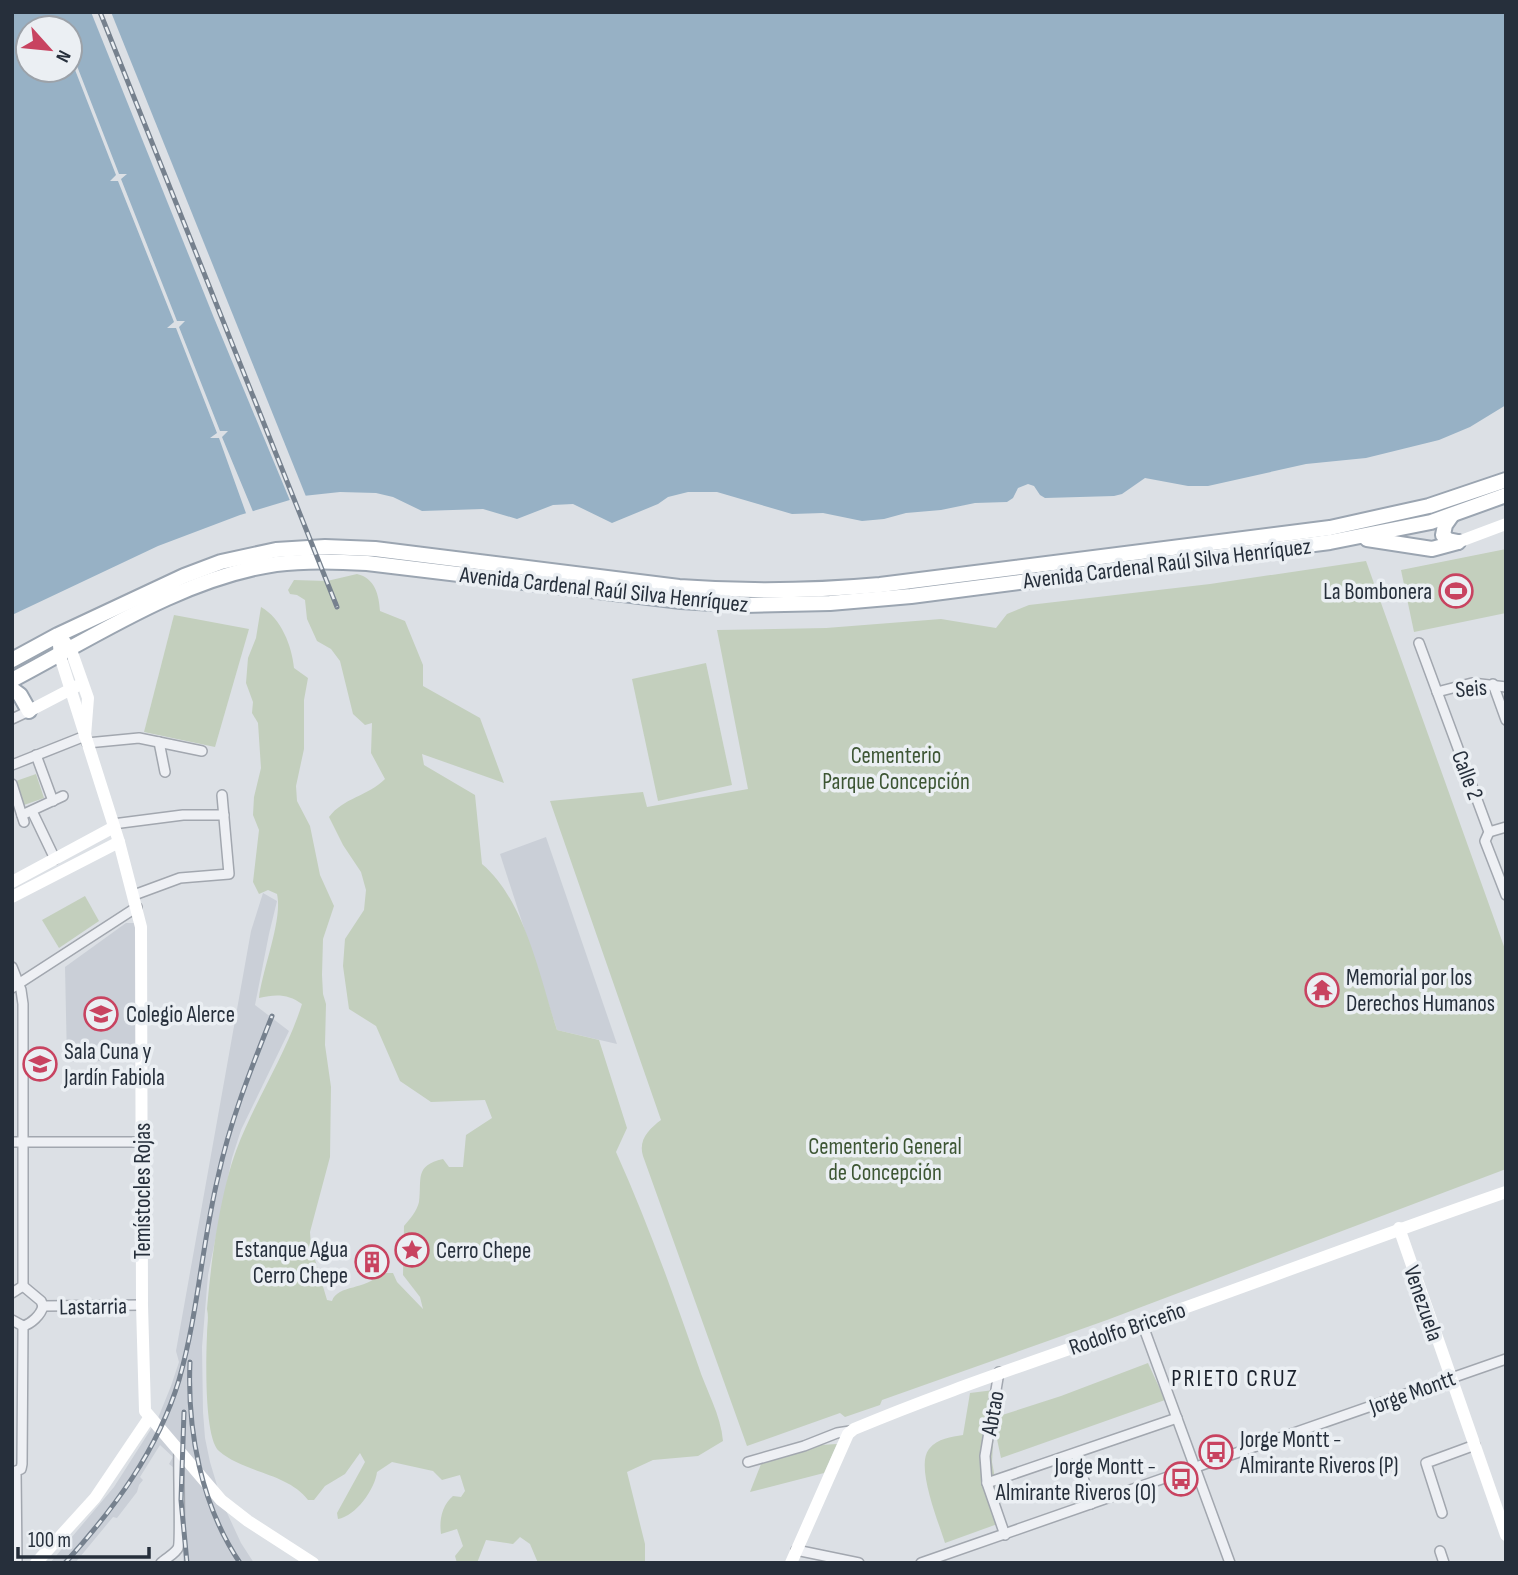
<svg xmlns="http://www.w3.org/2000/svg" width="1518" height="1575" font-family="'Sofia Sans Condensed',sans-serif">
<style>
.built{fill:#cacfd7}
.green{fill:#c3cfbd}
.water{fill:#97b1c5;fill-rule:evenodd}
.pier{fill:#dce0e5}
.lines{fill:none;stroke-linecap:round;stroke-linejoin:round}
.street-casing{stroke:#a2a7af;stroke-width:12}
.primary-casing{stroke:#9ba5b1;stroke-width:18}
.street{stroke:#eef0f4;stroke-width:9}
.secondary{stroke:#fff;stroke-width:12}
.primary{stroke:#fff;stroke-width:14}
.rail-casing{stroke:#76818e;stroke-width:5}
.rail{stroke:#ebeff3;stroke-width:2.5;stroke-dasharray:8;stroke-linecap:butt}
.labels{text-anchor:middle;stroke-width:7;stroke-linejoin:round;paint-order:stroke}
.street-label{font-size:23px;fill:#262f3b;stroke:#ebeff3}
.poi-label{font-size:23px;fill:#262f3b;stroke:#ebeff3;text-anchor:start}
.park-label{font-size:23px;fill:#3d5634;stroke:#ebeff3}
.neighbourhood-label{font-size:24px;letter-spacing:2px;fill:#19202b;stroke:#ebeff3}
</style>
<rect width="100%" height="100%" fill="#dce0e5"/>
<g class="built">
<polygon points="546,837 617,1044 557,1030 500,854"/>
<polygon points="263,893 277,901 269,934 255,1005 289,1031 241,1130 232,1158 208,1275 202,1347 203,1412 205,1438 210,1462 222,1502 241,1543 254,1563 183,1563 182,1510 174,1497 177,1470 169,1464 173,1457 160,1445 140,1477 143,1480 139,1485 137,1492 117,1518 113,1517 75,1563 50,1563 114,1487 158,1418 171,1386 179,1362 176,1351 251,931"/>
<polygon points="126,923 137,923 137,1060 67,1062 65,967"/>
</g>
<g class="green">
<polygon points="1506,549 1506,613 1414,632 1401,570"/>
<path d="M1366,561L1506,952V1169L1107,1320L882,1400L880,1405L845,1417L840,1413L747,1446L643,1156C638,1140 649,1129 661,1120L550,801L643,792L647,807L748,789L717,630L826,628L941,619L996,628L1007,614L1029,605L1210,584Z"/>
<path d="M357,574C375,578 379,595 380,611L405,621L423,665V686L480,718L504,783L422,754L424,765L475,795L482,864C525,900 540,978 557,1030L599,1040L627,1128L616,1152C647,1221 673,1293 698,1365C706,1390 721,1415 723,1441L698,1456L653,1460L627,1472L645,1544V1561L642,1563H538L530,1544L520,1537L513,1544L486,1540L477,1563H457L455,1556L463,1546L457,1529L441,1534C439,1520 442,1505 453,1496L461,1497L465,1491L460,1475L442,1480L433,1471L392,1462L377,1472C375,1489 356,1516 338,1519L337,1513L365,1462L360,1453L345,1474L325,1486L314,1500H308C288,1473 244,1473 219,1451C204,1438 206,1357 207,1335C207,1325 209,1318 207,1309C211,1261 220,1195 236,1151C255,1100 286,1055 302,1004C288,994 276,994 259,998C262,970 283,919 277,894L268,890L259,894L253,882L259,830L253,815L254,797L261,768L258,723L252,713L253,702L246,683L248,658L256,638L261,607C281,618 292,646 294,668L308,678L304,700V749L296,786L297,801L310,826L320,875L334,906L323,939L322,975L323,994L326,1004L325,1045L331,1087L330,1157L310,1232L311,1246L327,1300L332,1301C338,1284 366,1291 381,1273H393L397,1282L423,1309L420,1297L403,1275L404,1226C410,1219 417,1211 419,1202C422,1178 414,1166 443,1159L449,1167H463L466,1135L492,1118L485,1100L431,1102L400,1081L376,1026L349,1009L343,966L345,939L364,910L366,890L361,872L343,845L329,817C343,798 368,796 385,779L371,753L372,723L365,725L353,714L340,661L331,649L317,641L307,619L305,600L297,595L290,594L288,590L294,580L327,581Z"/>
<polygon points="174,615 249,629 215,747 144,732"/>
<polygon points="706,663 732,785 658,801 632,679"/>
<polygon points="36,774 44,798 24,805 16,781"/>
<polygon points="85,896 99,921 59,948 42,920"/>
<path d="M1148,1363L1165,1400L1001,1458L994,1425L992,1462L1003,1522L945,1543C939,1523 915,1466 929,1449C938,1438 951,1437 963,1435L970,1393L1002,1389L996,1417L1061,1396Z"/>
<polygon points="837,1444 824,1473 750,1492 763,1459 804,1446"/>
</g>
<path class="water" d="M12,12H1506V405L1470,427L1439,440L1366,458L1306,464L1208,486H1188L1145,478L1122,494L1114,496L1045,498L1040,495L1034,486L1028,484L1018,488L1013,498L1007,502L975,503L941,510L906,513L884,519L862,521L823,513L792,514L717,492H688L668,497L658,504L612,523L573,504L553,505L517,519L483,509L422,511L393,497L376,493L340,492L303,496L240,515L158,546L12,615ZM28,28H70V70H28Z"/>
<g class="pier">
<polygon points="91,12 111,12 307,499 291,503 214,318"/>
<polygon points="70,48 119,174 127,174 121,179 177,321 185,321 179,327 220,431 228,431 222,437 254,514 247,516 219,438 210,438 217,433 176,328 167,328 174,322 118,181 110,181 116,175 70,57"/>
</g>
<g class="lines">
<defs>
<g id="street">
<polyline points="1419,643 1489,832 1485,841 1506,895"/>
<polyline points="1493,684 1506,720"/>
<polyline points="1437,692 1472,683 1506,687"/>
<polyline points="12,719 29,711"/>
<polyline points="159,742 165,772"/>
<polyline points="87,743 139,738 202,751"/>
<polyline points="36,755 53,801"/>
<polyline points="12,765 85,736"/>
<polyline points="12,784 24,822"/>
<polyline points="32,811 55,859"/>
<polyline points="22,815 63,796"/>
<polyline points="113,824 183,815 224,815"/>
<polyline points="1489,832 1506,827"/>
<polyline points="134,895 180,878 229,874 222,795"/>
<polyline points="12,967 21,990 23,1004 23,1286"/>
<polyline points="12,988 137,907"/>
<polyline points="12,1142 143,1142"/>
<polyline points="23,1286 41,1301 43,1306"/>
<polyline points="12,1293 23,1286"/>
<polyline points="43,1306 142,1305"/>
<polyline points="12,1320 23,1326"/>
<polyline points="1142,1323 1230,1563"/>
<path d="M23,1326C31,1324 41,1315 43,1306"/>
<polyline points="999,1372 985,1456 987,1483 1005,1535"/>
<polyline points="1076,1454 1091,1504"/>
<polyline points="748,1462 804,1446 837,1433 850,1431"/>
<polyline points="987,1483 1177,1418"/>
<polyline points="1442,1513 1426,1463 1475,1445"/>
<polyline points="796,1550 859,1563"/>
<polyline points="1440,1551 1444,1563"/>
<polyline points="17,1563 16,1471 21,1469 22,1464 23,1326"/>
<path d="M161,1563C166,1558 175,1554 178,1548C181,1542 178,1466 179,1452"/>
<polyline points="921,1563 1506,1359"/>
</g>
<g id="primary">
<polyline points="1452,515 1445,525 1443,535 1448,540 1458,542"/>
<polyline points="1367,539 1432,549 1458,542"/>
<path d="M12,660L58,635L184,576L221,562L276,550L325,547L375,549L679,587C746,592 813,591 880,585L1330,528L1429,506L1506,480"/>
<path d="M12,680C94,637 182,578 276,564C306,560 336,561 367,563L681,601L745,605L830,603L911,596L1330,542L1431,522L1506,495"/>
<polyline points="12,689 20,695 29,711"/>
</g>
</defs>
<use href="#street" class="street-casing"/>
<use href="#primary" class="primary-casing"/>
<use href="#street" class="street"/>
<g class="secondary">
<polyline points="1458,542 1506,524"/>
<polyline points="58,635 60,656 119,842 141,927 142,1305 145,1411 221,1500 248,1521 313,1563"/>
<polyline points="64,641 71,650 88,698 85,736"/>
<polyline points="29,711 77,686"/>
<polyline points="12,882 114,827"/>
<polyline points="12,897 119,842"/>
<polyline points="1399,1228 1506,1535"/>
<polyline points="36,1563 95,1498 149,1418"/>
<path d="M791,1563L848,1434L854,1429C949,1389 1046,1358 1142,1323C1264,1280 1384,1234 1506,1192"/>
</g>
<use href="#primary" class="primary"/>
<defs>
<g id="rail">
<polyline points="100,12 337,607"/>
<path d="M190,1362C187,1430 201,1505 240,1563"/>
<polyline points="184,1412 181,1500 187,1563"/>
<path d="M65,1563C114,1509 158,1450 179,1380C198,1314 202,1243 218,1177C230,1121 251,1069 272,1016"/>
</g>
</defs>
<use href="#rail" class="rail-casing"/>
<use href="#rail" class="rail"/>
</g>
<defs>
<symbol id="stadium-ring" viewBox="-11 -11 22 22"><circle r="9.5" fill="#ebeff3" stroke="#c84360" stroke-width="1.5"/><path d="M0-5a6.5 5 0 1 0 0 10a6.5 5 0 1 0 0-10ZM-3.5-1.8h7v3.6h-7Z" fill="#c84360"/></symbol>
<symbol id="temple-ring" viewBox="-11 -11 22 22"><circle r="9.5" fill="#ebeff3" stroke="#c84360" stroke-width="1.5"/><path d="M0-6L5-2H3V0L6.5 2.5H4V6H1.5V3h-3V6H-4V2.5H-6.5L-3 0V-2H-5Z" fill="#c84360"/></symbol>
<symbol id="school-ring" viewBox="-11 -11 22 22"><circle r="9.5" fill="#ebeff3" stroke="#c84360" stroke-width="1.5"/><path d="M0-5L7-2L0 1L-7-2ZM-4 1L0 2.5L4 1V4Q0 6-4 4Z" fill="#c84360"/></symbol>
<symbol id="sight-ring" viewBox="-11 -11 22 22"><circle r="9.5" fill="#ebeff3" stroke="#c84360" stroke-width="1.5"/><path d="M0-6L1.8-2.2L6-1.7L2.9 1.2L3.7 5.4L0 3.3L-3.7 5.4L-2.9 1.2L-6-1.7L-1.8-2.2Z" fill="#c84360"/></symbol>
<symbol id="building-ring" viewBox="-11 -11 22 22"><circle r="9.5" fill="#ebeff3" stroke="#c84360" stroke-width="1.5"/><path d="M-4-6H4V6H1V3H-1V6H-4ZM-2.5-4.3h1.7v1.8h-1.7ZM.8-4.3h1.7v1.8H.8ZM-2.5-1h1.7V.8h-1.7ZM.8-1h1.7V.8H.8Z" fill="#c84360"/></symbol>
<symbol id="bus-ring" viewBox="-11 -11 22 22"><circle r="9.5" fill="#ebeff3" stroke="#c84360" stroke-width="1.5"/><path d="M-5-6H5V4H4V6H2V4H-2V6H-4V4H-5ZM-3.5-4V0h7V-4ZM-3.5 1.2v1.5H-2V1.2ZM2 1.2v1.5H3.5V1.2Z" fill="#c84360"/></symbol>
</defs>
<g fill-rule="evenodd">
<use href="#stadium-ring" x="1437" y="572" width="38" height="38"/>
<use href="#temple-ring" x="1303" y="971" width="38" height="38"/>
<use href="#school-ring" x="82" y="995" width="38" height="38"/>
<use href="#school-ring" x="21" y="1045" width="38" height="38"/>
<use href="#sight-ring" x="393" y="1231" width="38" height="38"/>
<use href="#building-ring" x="353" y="1243" width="38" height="38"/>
<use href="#bus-ring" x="1197" y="1433" width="38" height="38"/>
<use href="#bus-ring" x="1162" y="1460" width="38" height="38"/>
</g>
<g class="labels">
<g class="street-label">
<text transform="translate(1167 563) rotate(-7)" y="8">Avenida Cardenal Raúl Silva Henríquez</text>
<text transform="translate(604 589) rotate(6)" y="8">Avenida Cardenal Raúl Silva Henríquez</text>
<text transform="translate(1471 688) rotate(-5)" y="8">Seis</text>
<text transform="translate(1468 775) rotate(69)" y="8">Calle 2</text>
<text transform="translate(142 1191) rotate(-90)" y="8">Temístocles Rojas</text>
<text transform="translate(1424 1303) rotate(71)" y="8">Venezuela</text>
<text transform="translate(93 1306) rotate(-1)" y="8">Lastarria</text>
<text transform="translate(1127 1328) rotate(-19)" y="8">Rodolfo Briceño</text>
<text transform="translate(1412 1392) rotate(-20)" y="8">Jorge Montt</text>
<text transform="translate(992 1413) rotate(-80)" y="8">Abtao</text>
</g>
<g class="poi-label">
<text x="1432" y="599" text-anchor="end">La Bombonera</text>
<text x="1346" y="985">Memorial por los<tspan x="1346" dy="26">Derechos Humanos</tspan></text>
<text x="126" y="1022">Colegio Alerce</text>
<text x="64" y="1059">Sala Cuna y<tspan x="64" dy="26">Jardín Fabiola</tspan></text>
<text x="348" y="1257" text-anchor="end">Estanque Agua<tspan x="348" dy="26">Cerro Chepe</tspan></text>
<text x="436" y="1258">Cerro Chepe</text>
<text x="1240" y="1447">Jorge Montt -<tspan x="1240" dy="26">Almirante Riveros (P)</tspan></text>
<text x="1156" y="1474" text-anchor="end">Jorge Montt -<tspan x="1156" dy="26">Almirante Riveros (O)</tspan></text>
</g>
<g class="park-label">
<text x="896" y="763">Cementerio<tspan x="896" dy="26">Parque Concepción</tspan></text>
<text x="885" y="1154">Cementerio General<tspan x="885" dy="26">de Concepción</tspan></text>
</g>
<g class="neighbourhood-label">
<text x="1235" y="1386">PRIETO CRUZ</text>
</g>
</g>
<rect width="1518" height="1575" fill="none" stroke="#262f3b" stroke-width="28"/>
<g transform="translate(49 49) rotate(117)"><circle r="33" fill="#ebeff3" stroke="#9ca2a9" stroke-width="2"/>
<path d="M0-5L12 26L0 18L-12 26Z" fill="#c84360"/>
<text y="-10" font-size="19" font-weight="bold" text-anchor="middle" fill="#262f3b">N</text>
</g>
<path d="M18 1547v10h131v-10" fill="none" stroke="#262f3b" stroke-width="3.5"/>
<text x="28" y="1547" font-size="21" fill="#262f3b" stroke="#ebeff3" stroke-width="5" paint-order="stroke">100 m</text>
</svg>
